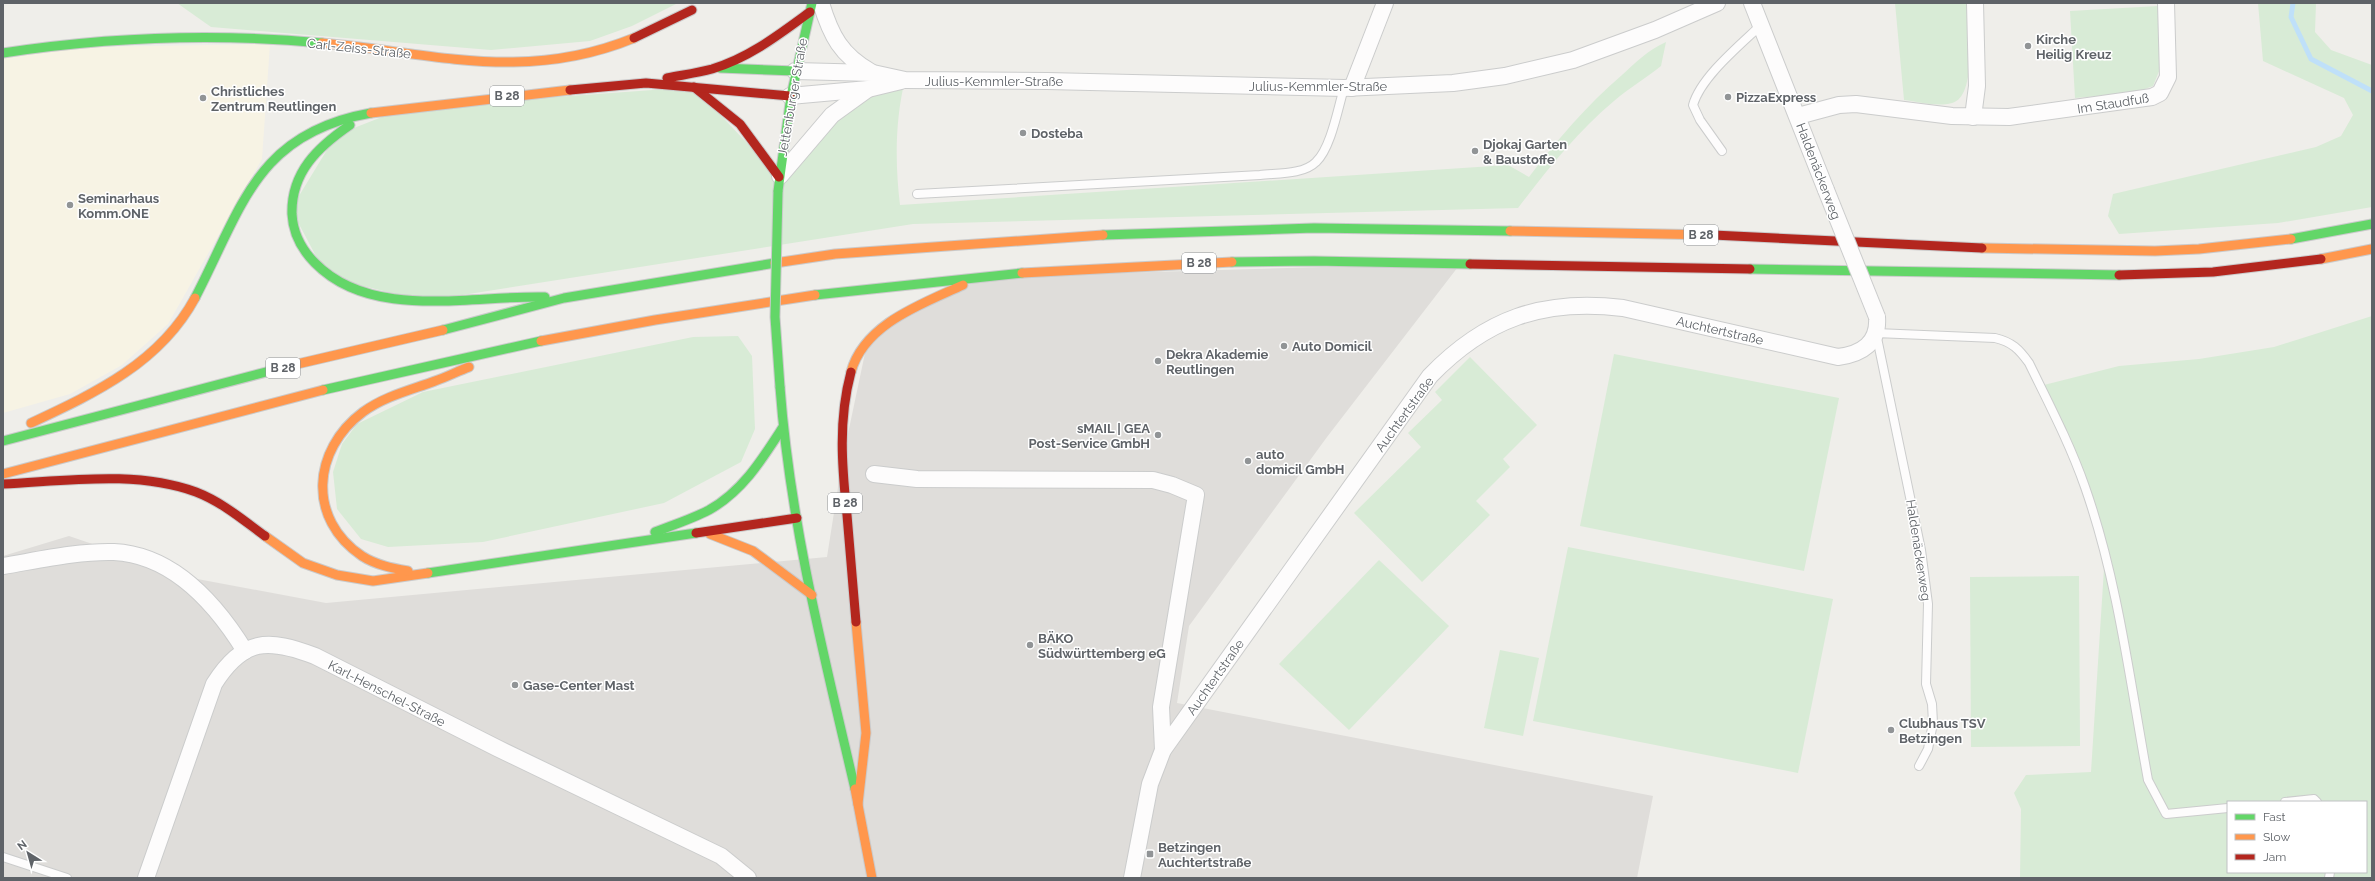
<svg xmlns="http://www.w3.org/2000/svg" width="2375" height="881" font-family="Raleway,sans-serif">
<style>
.commercial{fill:#f7f3e4}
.industrial{fill:#dfddda}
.green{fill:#d8ebd6;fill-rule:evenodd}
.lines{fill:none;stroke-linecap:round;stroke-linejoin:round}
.stream{stroke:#bfe0f9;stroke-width:5}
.lane-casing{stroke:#cbcccc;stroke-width:10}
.street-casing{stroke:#cbcccc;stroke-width:18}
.fast-casing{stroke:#cacacb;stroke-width:11}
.slow-casing{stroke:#cacacb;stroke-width:11}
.jam-casing{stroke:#cacacb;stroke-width:11}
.lane{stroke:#fdfcfc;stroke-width:8}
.street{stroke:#fdfcfc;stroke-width:16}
.fast{stroke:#63d668;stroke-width:9}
.slow{stroke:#ff974d;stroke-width:9}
.jam{stroke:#b3261e;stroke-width:9}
.street-bridge-casing{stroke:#cbcccc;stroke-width:18;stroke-linecap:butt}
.fast-bridge-casing{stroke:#cacacb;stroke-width:11;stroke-linecap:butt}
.street-bridge{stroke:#fdfcfc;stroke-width:16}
.fast-bridge{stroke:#63d668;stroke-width:9}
.poi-dot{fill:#919496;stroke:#fff;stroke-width:1.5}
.labels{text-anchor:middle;stroke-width:3;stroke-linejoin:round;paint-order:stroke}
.shield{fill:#fff;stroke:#8f9295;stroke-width:1}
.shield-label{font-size:12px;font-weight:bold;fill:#5f6368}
.poi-label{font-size:13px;font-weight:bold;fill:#5f6368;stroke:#fff;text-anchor:start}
.street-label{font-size:13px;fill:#5f6368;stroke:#fff}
</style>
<rect width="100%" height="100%" fill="#efeeea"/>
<polygon class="commercial" points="270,44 262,159 168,324 122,365 70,394 3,413 3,58 86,47"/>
<polygon class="industrial" points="1461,263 1327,437 1189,626 1177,703 1653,796 1637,878 3,878 3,556 69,536 192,578 326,603 827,557 842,462 868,339 983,277"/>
<g class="green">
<polygon points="177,3 678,3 632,26 590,41 491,50 211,27"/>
<path d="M1895,3H1968C1968,24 1978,97 1952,103C1937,107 1919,102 1904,100Z"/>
<polygon points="2258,3 2316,3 2315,32 2331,50 2372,65 2372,207 2278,223 2119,234 2108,216 2113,194 2316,147 2341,136 2353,115 2344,98 2263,61"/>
<polygon points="2158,6 2160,69 2153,86 2134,93 2075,98 2070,11"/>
<path d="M1666,42L1661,66C1646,78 1629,88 1614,101C1577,132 1547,170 1518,208L913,224L424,301L327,277L291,209L336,135L405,108L694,87L779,177L832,115L905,80C895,120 895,164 900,205L1508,165L1529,177C1557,140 1586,106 1622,75C1636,62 1648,50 1666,42Z"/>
<path d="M2372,316V878H2020L2021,809L2014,793L2026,775L2091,772L2105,553L2085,487L2040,386L2119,366L2199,359L2274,347ZM2228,802H2366V872H2228Z"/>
<polygon points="738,336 752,356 755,429 741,462 664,503 483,542 388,547 361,539 337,509 333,472 342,444 357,424 423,392 693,337"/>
<polygon points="1614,354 1839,398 1804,571 1580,526"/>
<polygon points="1470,357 1537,425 1503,459 1510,467 1476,501 1490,515 1422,582 1354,513 1421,447 1408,433 1442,400 1435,392"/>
<polygon points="1568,547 1833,599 1798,773 1533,721"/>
<polygon points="1379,560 1449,626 1349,730 1279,664"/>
<polygon points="2079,576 2080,746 1971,747 1970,577"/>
<polygon points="1500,650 1539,658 1523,736 1484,728"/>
</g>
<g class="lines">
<polyline class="stream" points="2293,3 2291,17 2311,59 2372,91"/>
<defs>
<g id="lane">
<path d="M1722,151L1700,120L1693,105C1701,77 1739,46 1761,25"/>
<path d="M917,194L1260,175C1276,173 1303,175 1316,162C1331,148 1338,108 1344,88"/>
<path d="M1919,766L1928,749L1933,723L1932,704L1926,684L1928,604L1921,550L1876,333L1995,338C2012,342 2019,349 2029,363C2049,404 2070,444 2085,487C2118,581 2130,682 2148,780L2166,814L2228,808"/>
<polyline points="2285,802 2314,799 2317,802"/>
<polyline points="3,857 67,878"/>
<polyline points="2329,878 2330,872"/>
</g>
<g id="street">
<path d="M821,3C831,36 841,55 871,72"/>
<polyline points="1752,3 1826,190"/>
<polyline points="795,71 873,73 905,80 1047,81 1344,88 1453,83 1505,76 1573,60 1655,30 1717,3"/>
<polyline points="1352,88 1385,3"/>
<polyline points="790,96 868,89 901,81"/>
<polyline points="1798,116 1839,105 1856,104 1952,116 2009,117 2152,97 2160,93 2168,77 2166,3"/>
<polyline points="1973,117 1977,86 1975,3"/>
<polyline points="780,176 832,115 868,89"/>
<polyline points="874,474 917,479 1153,480 1172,485 1196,495 1161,707 1163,750"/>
<path d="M3,566C39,560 78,551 114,552C174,555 216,604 245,651"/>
<path d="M146,878L214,684C243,638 268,638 315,656L497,748L721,856L748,878"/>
<path d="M1132,878L1150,784L1163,750L1430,376C1485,319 1543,298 1623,308L1838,357C1862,354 1879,343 1877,317"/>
</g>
<g id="fast">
<path d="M3,53C109,37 215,33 322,43"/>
<polyline points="720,68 795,71"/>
<path d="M350,125C318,147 291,172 292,214C293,233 302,250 315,263C372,321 471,295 545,297"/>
<polyline points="778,191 791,96 812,3"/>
<polyline points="1103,235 1314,228 1510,231"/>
<polyline points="2291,239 2372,224"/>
<polyline points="1232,262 1314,261 1470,264"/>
<polyline points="1750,269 2119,275"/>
<polyline points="815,295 1022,273"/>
<path d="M195,298C242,208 256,133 371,113"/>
<polyline points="443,330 564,298 775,263"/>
<path d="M780,387C790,523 824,656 855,789"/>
<polyline points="323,390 541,341"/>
<polyline points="3,441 293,365"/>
<path d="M655,532C673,525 692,519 709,510C743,491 763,458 783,427"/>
<polyline points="428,573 696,533"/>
</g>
<g id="slow">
<path d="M322,43C434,53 524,83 634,38"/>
<polyline points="371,113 570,90"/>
<polyline points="1510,231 1713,235"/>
<polyline points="1982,248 2155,251 2199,249 2291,239"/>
<polyline points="2321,259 2372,249"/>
<polyline points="775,263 835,254 1103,235"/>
<polyline points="1022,273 1232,262"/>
<polyline points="541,341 655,320 815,295"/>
<polyline points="293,365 443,330"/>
<path d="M851,372C864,324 922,304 963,285"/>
<path d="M31,423C95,393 160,363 195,298"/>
<polyline points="3,474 323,390"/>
<polyline points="710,534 753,551 812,595"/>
<polyline points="265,536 303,563 337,575 373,581 428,573"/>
<path d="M408,571C392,568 376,565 362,556C307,519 312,450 363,412C385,396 411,390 435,381C447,377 458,371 469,367"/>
<polyline points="856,622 866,733 858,804"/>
<polyline points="855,789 872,878"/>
</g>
<g id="jam">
<polyline points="634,38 692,10"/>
<path d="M667,78C682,75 697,73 712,69C749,58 780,34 810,12"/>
<polyline points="694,87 740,124 779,177"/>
<polyline points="570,90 646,83 790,96"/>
<polyline points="1713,235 1982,248"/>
<polyline points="1470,264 1750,269"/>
<polyline points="2119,275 2213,272 2321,259"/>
<path d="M851,372C838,420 842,467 847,515C850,551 853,587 856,622"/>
<path d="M3,484C66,481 136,470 196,492C222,502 243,520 265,536"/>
<polyline points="696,533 797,518"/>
</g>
</defs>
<use href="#lane" class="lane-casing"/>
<use href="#street" class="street-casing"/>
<use href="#fast" class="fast-casing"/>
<use href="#slow" class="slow-casing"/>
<use href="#jam" class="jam-casing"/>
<use href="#lane" class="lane"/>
<use href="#street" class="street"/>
<use href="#fast" class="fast"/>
<use href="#slow" class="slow"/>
<use href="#jam" class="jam"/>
<defs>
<polyline id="street-bridge" points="1826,190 1877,317"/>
<polyline id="fast-bridge" points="778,192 775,317 780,387"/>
</defs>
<use href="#street-bridge" class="street-bridge-casing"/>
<use href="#fast-bridge" class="fast-bridge-casing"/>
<use href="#street-bridge" class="street-bridge"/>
<use href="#fast-bridge" class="fast-bridge"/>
</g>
<g class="poi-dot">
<circle cx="2028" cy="46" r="4"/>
<circle cx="1728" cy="97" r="4"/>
<circle cx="203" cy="98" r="4"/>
<circle cx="1023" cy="133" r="4"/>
<circle cx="1475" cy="151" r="4"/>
<circle cx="70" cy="205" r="4"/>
<circle cx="1284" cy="346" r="4"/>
<circle cx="1158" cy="361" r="4"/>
<circle cx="1158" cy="435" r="4"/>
<circle cx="1248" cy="461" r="4"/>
<circle cx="1030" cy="645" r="4"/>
<circle cx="515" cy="685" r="4"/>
<circle cx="1891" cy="730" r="4"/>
<rect x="1146" y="850" width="8" height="8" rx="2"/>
</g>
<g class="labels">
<g class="shield">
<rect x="490" y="86" width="34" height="20" rx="3"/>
<rect x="1684" y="225" width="34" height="20" rx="3"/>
<rect x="1182" y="253" width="34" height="20" rx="3"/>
<rect x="266" y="358" width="34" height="20" rx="3"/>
<rect x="828" y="493" width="34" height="20" rx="3"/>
</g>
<g class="shield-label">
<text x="507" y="100">B 28</text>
<text x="1701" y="239">B 28</text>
<text x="1199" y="267">B 28</text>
<text x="283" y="372">B 28</text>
<text x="845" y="507">B 28</text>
</g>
<g class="poi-label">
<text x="2036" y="44">Kirche<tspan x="2036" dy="15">Heilig Kreuz</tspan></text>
<text x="211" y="96">Christliches<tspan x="211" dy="15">Zentrum Reutlingen</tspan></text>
<text x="1736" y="102">PizzaExpress</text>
<text x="1031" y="138">Dosteba</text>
<text x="1483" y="149">Djokaj Garten<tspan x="1483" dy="15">&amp; Baustoffe</tspan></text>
<text x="78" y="203">Seminarhaus<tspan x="78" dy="15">Komm.ONE</tspan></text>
<text x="1292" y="351">Auto Domicil</text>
<text x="1166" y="359">Dekra Akademie<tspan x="1166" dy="15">Reutlingen</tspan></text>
<text x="1150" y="433" text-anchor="end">sMAIL | GEA<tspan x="1150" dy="15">Post-Service GmbH</tspan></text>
<text x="1256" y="459">auto<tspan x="1256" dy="15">domicil GmbH</tspan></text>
<text x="1038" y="643">BÄKO<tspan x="1038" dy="15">Südwürttemberg eG</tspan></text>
<text x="523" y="690">Gase-Center Mast</text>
<text x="1899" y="728">Clubhaus TSV<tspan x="1899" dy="15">Betzingen</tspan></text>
<text x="1158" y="852">Betzingen<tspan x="1158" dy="15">Auchtertstraße</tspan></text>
</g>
<g class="street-label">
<text transform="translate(359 48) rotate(6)" y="5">Carl-Zeiss-Straße</text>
<text x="994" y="86">Julius-Kemmler-Straße</text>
<text x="1318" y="91">Julius-Kemmler-Straße</text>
<text transform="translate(792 97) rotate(-80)" y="5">Jettenburger Straße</text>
<text transform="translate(2113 103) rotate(-9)" y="5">Im Staudfuß</text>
<text transform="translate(1819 171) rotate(69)" y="5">Haldenäckerweg</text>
<text transform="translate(1720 330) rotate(13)" y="5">Auchtertstraße</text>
<text transform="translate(1404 414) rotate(-54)" y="5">Auchtertstraße</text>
<text transform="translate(1919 550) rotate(81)" y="5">Haldenäckerweg</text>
<text transform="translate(1215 677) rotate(-55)" y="5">Auchtertstraße</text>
<text transform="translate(387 693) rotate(27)" y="5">Karl-Henschel-Straße</text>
</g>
</g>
<rect width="2375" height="881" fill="none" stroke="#5f6368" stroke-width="8"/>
<rect x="2227" y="801" width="140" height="72" fill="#ffffff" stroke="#bfc1c3"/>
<rect x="2235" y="814" width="20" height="6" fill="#63d668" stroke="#bfc1c3"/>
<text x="2263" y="821" font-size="12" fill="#5f6368">Fast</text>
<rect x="2235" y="834" width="20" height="6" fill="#ff974d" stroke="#bfc1c3"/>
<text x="2263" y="841" font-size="12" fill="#5f6368">Slow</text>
<rect x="2235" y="854" width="20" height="6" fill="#b3261e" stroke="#bfc1c3"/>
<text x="2263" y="861" font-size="12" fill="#5f6368">Jam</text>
<g transform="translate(28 853) rotate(323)" stroke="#ffffff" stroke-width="3" paint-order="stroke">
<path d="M0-3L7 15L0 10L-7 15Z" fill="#5f6368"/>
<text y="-6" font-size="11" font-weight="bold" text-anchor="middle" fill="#5f6368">N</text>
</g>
</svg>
